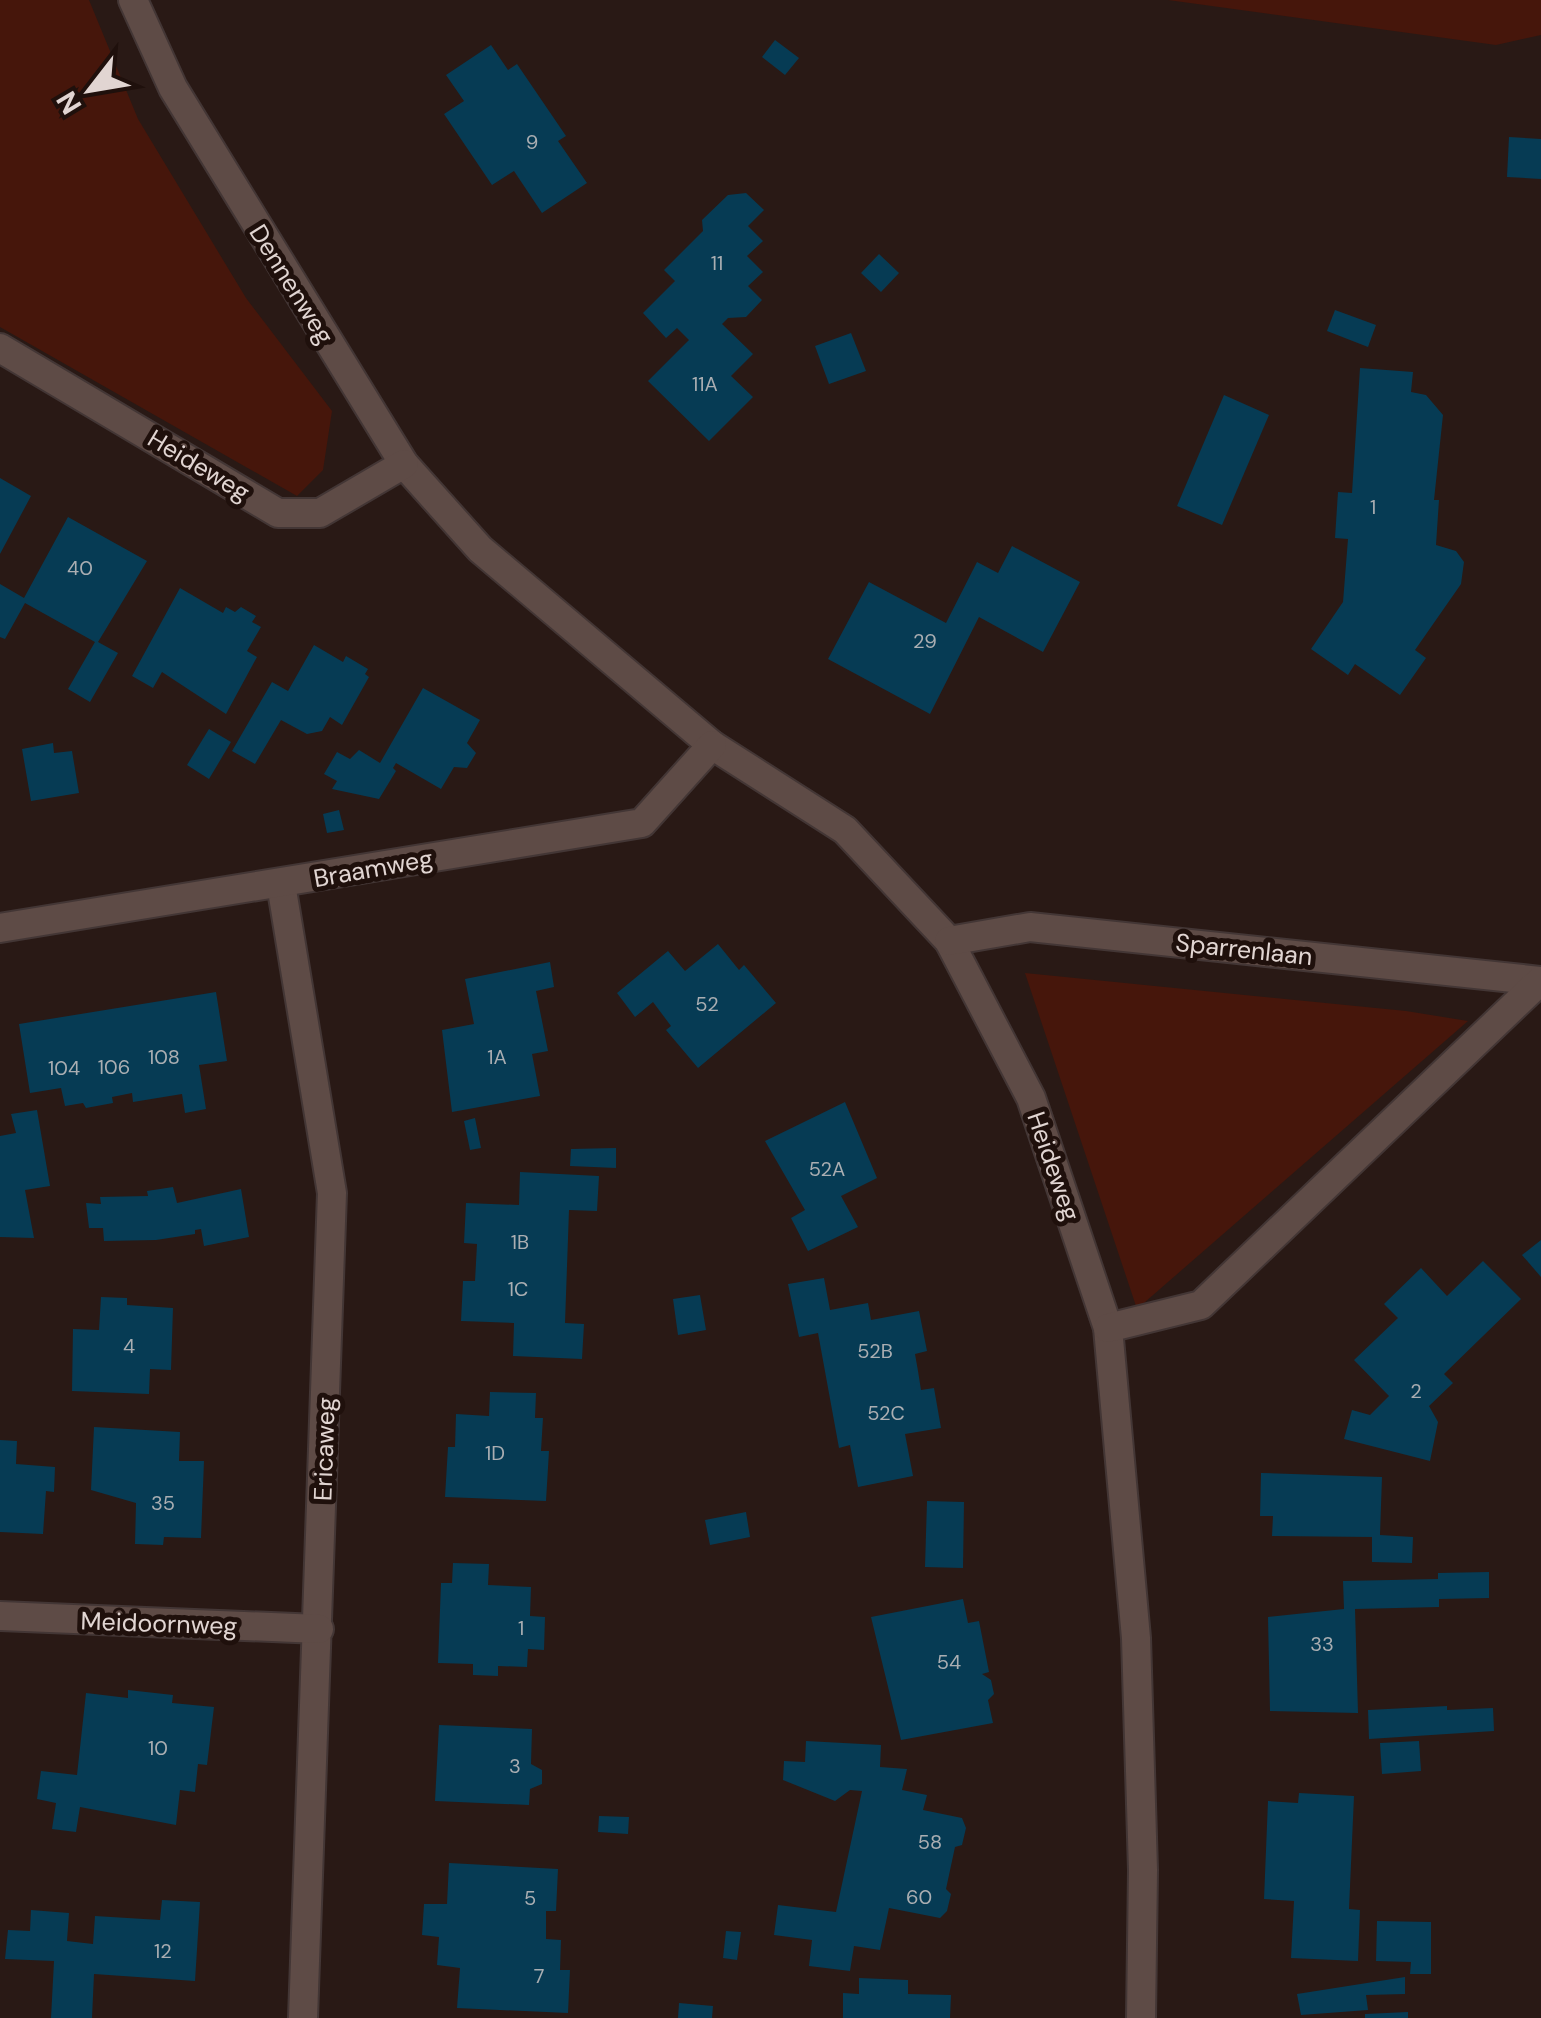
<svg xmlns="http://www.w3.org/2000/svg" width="1541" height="2018" font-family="'DM Sans',sans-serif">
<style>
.green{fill:#46160b}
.building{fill:#063b54}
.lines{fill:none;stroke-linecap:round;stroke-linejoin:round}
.minor-casing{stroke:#433635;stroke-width:32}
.minor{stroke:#5e4b46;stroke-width:28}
.labels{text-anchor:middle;stroke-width:10;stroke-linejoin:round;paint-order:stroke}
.number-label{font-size:20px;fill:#aaaeb2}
.street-label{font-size:25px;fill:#e1d5d2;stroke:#1f100c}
</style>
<rect width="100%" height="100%" fill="#291915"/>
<g class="green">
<polygon points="0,0 89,0 138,119 246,298 332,411 323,470 297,496 0,327"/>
<polygon points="1168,0 1541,0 1541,35 1496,45"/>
<polygon points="1025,973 1406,1011 1468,1021 1137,1309"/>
</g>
<g class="building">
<polygon points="775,40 799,58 785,75 762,57"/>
<polygon points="491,45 508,70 517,64 566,136 558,141 587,183 542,213 514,171 492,185 444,114 464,101 446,75"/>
<polygon points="1509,137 1541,139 1541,179 1507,177"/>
<polygon points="746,193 764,210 748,226 763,241 747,256 763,272 748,286 762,300 746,317 728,318 722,324 753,354 731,376 753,397 709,441 648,381 689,340 677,328 666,338 643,313 675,281 664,270 703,231 702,220 728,195"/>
<polygon points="879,254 899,273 881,292 861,273"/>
<polygon points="1335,310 1376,325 1368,347 1327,331"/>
<polygon points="851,333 866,371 829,384 815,346"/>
<polygon points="1360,368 1413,372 1411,392 1426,395 1443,415 1434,500 1439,500 1436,545 1456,551 1464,562 1461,584 1415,650 1426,658 1400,695 1355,664 1348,675 1311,649 1343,602 1348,539 1335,538 1338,492 1352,493"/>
<polygon points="1224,395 1269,415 1222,525 1177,506"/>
<polygon points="0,478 31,496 0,554"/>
<polygon points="68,517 147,561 98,642 118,653 90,702 68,689 95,642 25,603 5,639 0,637 0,584 24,598"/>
<polygon points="1012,546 1080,582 1043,652 979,617 930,714 828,659 869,582 946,623 977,562 998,573"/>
<polygon points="180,588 223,613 226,607 235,612 241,607 256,616 252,622 261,627 247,651 257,657 226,714 162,672 153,688 132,676"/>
<polygon points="314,645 343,662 346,656 368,669 365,674 369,677 342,725 330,717 322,731 307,734 281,720 255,764 232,751 272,682 288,691"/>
<polygon points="423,688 480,720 467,743 476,753 467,768 454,767 441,789 396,763 393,768 396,771 379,799 332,789 337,781 324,774 337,752 350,759 359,750 380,763"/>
<polygon points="209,729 231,742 209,779 187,765"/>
<polygon points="53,743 54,753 72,751 79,793 31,801 22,749"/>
<polygon points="339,810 344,830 327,833 323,814"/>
<polygon points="718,944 739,970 744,965 776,1003 698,1068 666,1030 671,1026 653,1002 635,1017 617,993 668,951 685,971"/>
<polygon points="550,962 554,987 536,991 548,1051 532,1054 540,1096 452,1112 442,1030 474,1024 465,979"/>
<polygon points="216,992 227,1061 199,1065 206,1109 185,1113 182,1094 133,1102 132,1093 112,1097 113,1103 86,1108 83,1103 65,1106 61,1088 30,1093 19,1024"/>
<polygon points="845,1102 877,1178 841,1196 858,1227 808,1251 791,1218 805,1210 765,1141"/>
<polygon points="37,1110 50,1186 25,1190 34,1238 0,1237 0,1136 16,1133 11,1114"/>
<polygon points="475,1118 481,1148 470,1150 464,1121"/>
<polygon points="616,1148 616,1168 570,1166 571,1149"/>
<polygon points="520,1172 599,1176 597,1211 569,1210 565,1323 584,1324 582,1359 513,1356 514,1323 461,1321 463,1281 475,1281 477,1244 464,1243 466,1203 519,1205"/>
<polygon points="173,1187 177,1203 241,1189 249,1237 204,1246 201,1229 195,1230 195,1234 156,1240 104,1241 103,1228 89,1228 86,1203 101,1204 100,1197 148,1196 147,1191"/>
<polygon points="1541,1240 1541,1277 1522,1255"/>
<polygon points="1483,1261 1521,1299 1444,1374 1453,1383 1429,1406 1438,1422 1430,1461 1344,1439 1352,1410 1370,1415 1389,1396 1354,1360 1398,1318 1384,1304 1421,1268 1447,1296"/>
<polygon points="824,1278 830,1310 868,1303 871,1320 919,1311 927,1351 915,1354 918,1371 921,1390 934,1388 941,1428 905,1434 913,1476 858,1487 850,1445 839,1448 818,1333 799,1337 788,1284"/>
<polygon points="700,1295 706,1330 678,1335 673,1299"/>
<polygon points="101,1297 127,1298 127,1305 173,1308 171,1370 150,1369 149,1394 72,1391 73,1329 99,1330"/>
<polygon points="490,1392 536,1393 535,1418 543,1418 541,1451 549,1451 546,1501 445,1497 448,1447 455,1447 456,1414 489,1416"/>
<polygon points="94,1427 180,1432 179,1461 204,1461 201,1538 164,1537 163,1545 135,1544 136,1503 91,1490"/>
<polygon points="0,1440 17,1441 16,1464 55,1467 54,1492 46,1491 43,1534 0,1532"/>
<polygon points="1261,1473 1382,1477 1380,1535 1413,1537 1412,1563 1372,1562 1372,1537 1272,1536 1273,1516 1260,1516"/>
<polygon points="927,1501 964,1502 963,1568 925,1567"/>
<polygon points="746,1512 750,1537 710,1545 705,1520"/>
<polygon points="453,1563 489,1564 488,1585 531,1587 530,1616 545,1617 544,1650 528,1649 527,1667 498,1666 498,1676 473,1675 473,1664 438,1663 441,1583 452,1583"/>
<polygon points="1489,1572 1489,1598 1439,1599 1439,1607 1355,1609 1358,1713 1270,1711 1268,1617 1344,1609 1343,1581 1438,1579 1438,1573"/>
<polygon points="963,1599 968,1623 979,1621 989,1672 982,1674 991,1680 994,1694 988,1700 993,1723 901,1740 871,1617"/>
<polygon points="128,1690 173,1695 172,1703 214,1707 207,1765 198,1764 195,1792 180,1790 176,1825 80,1807 76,1832 52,1829 56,1803 37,1799 41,1771 77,1775 86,1693 128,1698"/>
<polygon points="1447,1706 1447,1710 1493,1708 1494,1731 1369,1739 1368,1710"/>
<polygon points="439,1725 532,1729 531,1764 542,1770 542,1784 530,1789 529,1805 435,1801"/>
<polygon points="806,1741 881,1745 880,1767 907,1769 902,1790 927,1795 923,1810 962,1818 966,1828 962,1845 955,1847 946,1889 951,1894 947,1911 940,1918 889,1908 880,1950 854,1946 850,1971 809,1966 812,1940 774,1935 778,1905 836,1912 862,1791 850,1790 835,1801 783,1780 784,1761 805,1762"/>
<polygon points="1419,1741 1421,1771 1382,1774 1380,1743"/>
<polygon points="1299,1793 1354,1796 1349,1909 1360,1910 1358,1961 1291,1958 1294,1901 1264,1899 1268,1801 1298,1803"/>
<polygon points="599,1816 629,1817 628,1834 598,1832"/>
<polygon points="449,1863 558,1869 556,1911 546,1911 546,1939 561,1940 560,1970 570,1970 568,2013 457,2008 460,1968 437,1965 439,1937 422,1935 424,1904 447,1904"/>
<polygon points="162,1900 200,1902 195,1981 94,1974 92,2018 51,2018 54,1961 5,1959 8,1930 30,1931 31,1910 69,1913 67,1941 93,1944 95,1916 160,1920"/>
<polygon points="1377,1921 1431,1922 1431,1974 1410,1974 1411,1962 1376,1961"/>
<polygon points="726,1931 741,1932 737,1960 723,1958"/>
<polygon points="1405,1977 1405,1994 1366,1995 1368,2010 1301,2015 1297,1994"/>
<polygon points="859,1978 908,1980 908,1994 951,1995 950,2018 843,2018 843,1993 859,1994"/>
<polygon points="679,2003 713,2006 712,2018 678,2018"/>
<polygon points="1408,2012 1408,2018 1365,2018 1365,2014"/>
</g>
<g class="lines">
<defs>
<g id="minor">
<polyline points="133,0 173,88 404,464 480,549 712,745 845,830 949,941 1031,1098 1108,1328 1136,1638 1143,1870 1141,2018"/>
<polyline points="0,348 278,513 320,513 404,464"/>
<polyline points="281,884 332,1193 303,2018"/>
<polyline points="0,928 642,823 712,745"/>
<polyline points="949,941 1030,927 1541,981"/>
<polyline points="1108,1328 1201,1305 1540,981"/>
<polyline points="0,1616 319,1629"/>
</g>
</defs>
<use href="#minor" class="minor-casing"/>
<use href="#minor" class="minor"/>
</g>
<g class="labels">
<g class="number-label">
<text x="532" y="149">9</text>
<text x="717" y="270">11</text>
<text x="705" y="391">11A</text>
<text x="1373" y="514">1</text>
<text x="80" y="575">40</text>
<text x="925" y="648">29</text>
<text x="707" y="1011">52</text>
<text x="164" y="1064">108</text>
<text x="497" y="1064">1A</text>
<text x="114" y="1074">106</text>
<text x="64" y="1075">104</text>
<text x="827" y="1176">52A</text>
<text x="520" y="1249">1B</text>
<text x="518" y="1296">1C</text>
<text x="129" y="1353">4</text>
<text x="875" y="1358">52B</text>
<text x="1416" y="1398">2</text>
<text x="886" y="1420">52C</text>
<text x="495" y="1460">1D</text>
<text x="163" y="1510">35</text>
<text x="521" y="1635">1</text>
<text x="1322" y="1651">33</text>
<text x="949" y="1669">54</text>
<text x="158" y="1755">10</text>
<text x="515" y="1773">3</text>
<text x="930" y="1849">58</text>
<text x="919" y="1904">60</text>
<text x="530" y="1905">5</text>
<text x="163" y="1958">12</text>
<text x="539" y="1983">7</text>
</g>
<g class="street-label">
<text transform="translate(292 284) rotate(58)" y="9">Dennenweg</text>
<text transform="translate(199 465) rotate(31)" y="9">Heideweg</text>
<text transform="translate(373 868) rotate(-10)" y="9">Braamweg</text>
<text transform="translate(1244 949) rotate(6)" y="9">Sparrenlaan</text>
<text transform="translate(1054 1166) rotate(71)" y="9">Heideweg</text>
<text transform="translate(324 1449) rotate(-88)" y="9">Ericaweg</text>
<text transform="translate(159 1623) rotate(2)" y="9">Meidoornweg</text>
</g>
</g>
<g transform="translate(90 90) rotate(239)" stroke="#1f100c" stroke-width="8" paint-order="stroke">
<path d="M0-8L18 38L0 25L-18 38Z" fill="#e1d5d2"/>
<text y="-15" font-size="28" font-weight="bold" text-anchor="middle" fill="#e1d5d2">N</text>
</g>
</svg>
